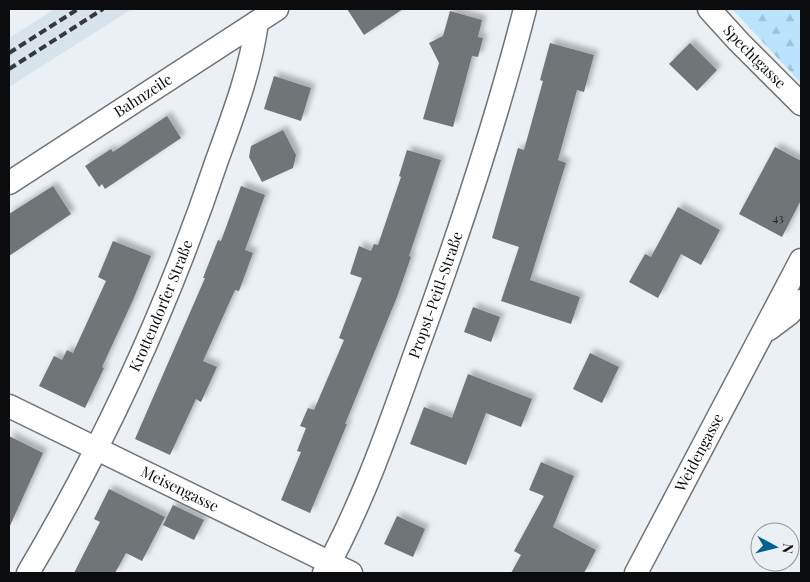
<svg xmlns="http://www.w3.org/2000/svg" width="810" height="582" font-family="'Playfair Display',serif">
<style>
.built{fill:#d8e4ec}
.forest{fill:url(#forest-firs)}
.building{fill:#6f7478;filter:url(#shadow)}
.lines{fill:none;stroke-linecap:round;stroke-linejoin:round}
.minor-casing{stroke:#6e7376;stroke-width:25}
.minor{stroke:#fff;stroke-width:22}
.rail{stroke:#36383a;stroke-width:4;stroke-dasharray:8 4;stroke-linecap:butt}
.labels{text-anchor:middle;stroke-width:5;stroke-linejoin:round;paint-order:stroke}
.number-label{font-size:12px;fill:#232628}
.street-label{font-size:15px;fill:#0a0c0d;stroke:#ebf0f4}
</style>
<defs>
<pattern id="forest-firs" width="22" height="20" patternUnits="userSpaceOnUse" patternTransform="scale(1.25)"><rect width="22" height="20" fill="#bce3fe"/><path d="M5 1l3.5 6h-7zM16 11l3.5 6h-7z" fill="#a0c2d8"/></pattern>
<filter id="shadow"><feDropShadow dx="4.5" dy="-4.5" stdDeviation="2.5" flood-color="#0004"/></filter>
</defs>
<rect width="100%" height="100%" fill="#ebf0f4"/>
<polygon class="built" points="55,9 132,9 9,87 9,38"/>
<polygon class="forest" points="732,9 801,9 801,83"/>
<g class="building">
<polygon points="347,9 403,9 364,35"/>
<polygon points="450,11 482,20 478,37 483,38 478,57 472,56 453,127 423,119 439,63 429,43 443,36"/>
<polygon points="550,43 594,55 584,92 577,90 558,160 566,163 530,280 580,297 571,324 501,301 519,247 492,238 518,148 524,150 543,81 540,80"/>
<polygon points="690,43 717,70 697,91 669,64"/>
<polygon points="274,76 311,88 301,121 264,109"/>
<polygon points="167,116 181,138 105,189 102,184 99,187 85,166 111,149 113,152"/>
<polygon points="283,130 296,155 293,168 262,182 249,157 251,146"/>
<polygon points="775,147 801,161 801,200 782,237 739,214"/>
<polygon points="407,150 441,160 409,256 411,257 397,297 345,424 347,424 310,513 281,500 301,452 297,451 306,428 300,426 308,408 314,410 344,340 339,338 362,278 350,274 359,246 371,251 374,244 378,245 401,177 399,176"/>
<polygon points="53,186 71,214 9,256 9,214"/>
<polygon points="241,186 265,195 245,250 253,253 239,291 235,290 203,361 217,367 201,402 196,399 170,455 135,439 205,278 203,278 218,240 221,241"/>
<polygon points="678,207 720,230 701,265 681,254 658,298 629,282 645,254 651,257"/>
<polygon points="113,241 151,256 133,300 102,367 104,368 85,408 39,386 54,356 62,360 67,350 73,353 106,281 98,277"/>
<polygon points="473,307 500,317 491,342 464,332"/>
<polygon points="590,353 619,367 602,403 573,389"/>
<polygon points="468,374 532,399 521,427 486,413 466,465 410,444 424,407 452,418"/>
<polygon points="9,436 43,453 9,528"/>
<polygon points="541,462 574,476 553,527 596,550 584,573 511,573 521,555 514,551 544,496 529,490"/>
<polygon points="109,489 165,517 142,561 126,553 115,573 74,573 100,522 94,519"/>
<polygon points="173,505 204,520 194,540 163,525"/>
<polygon points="397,516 425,529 413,557 384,544"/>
</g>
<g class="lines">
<defs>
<g id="minor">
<path id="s1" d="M709,9L739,42L801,104"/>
<path id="s2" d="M9,183L277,9"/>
<polyline points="769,329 789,314 801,301"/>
<path id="s3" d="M9,406L351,573"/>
<path id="s4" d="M28,573C105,443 169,304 217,160C233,116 251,69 257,22"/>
<path id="s5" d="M324,573C362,505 389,427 415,354C457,240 495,126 525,9"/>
<path id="s6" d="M636,573L801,260"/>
</g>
</defs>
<use href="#minor" class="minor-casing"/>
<use href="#minor" class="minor"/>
<g class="rail">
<polyline points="9,53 78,9"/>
<polyline points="9,69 103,9"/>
</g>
</g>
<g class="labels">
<g class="number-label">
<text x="778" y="222">43</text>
</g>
<g class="street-label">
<text dy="5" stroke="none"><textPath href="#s1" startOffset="66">Spechtgasse</textPath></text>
<text dy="5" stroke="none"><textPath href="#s2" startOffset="160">Bahnzeile</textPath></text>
<text dy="5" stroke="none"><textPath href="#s5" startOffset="300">Propst-Peitl-Straße</textPath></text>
<text dy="5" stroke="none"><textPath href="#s4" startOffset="299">Krottendorfer Straße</textPath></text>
<text dy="5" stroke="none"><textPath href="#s6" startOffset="136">Weidengasse</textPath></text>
<text dy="5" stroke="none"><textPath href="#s3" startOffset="190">Meisengasse</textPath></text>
</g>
</g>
<rect width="810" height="582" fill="none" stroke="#0a0c0d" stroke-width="20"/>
<g transform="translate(775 547) rotate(97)"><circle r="24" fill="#ebf0f4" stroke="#919598"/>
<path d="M0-4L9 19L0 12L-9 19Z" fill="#006291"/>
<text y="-8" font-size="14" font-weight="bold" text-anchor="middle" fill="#0a0c0d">N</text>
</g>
</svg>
